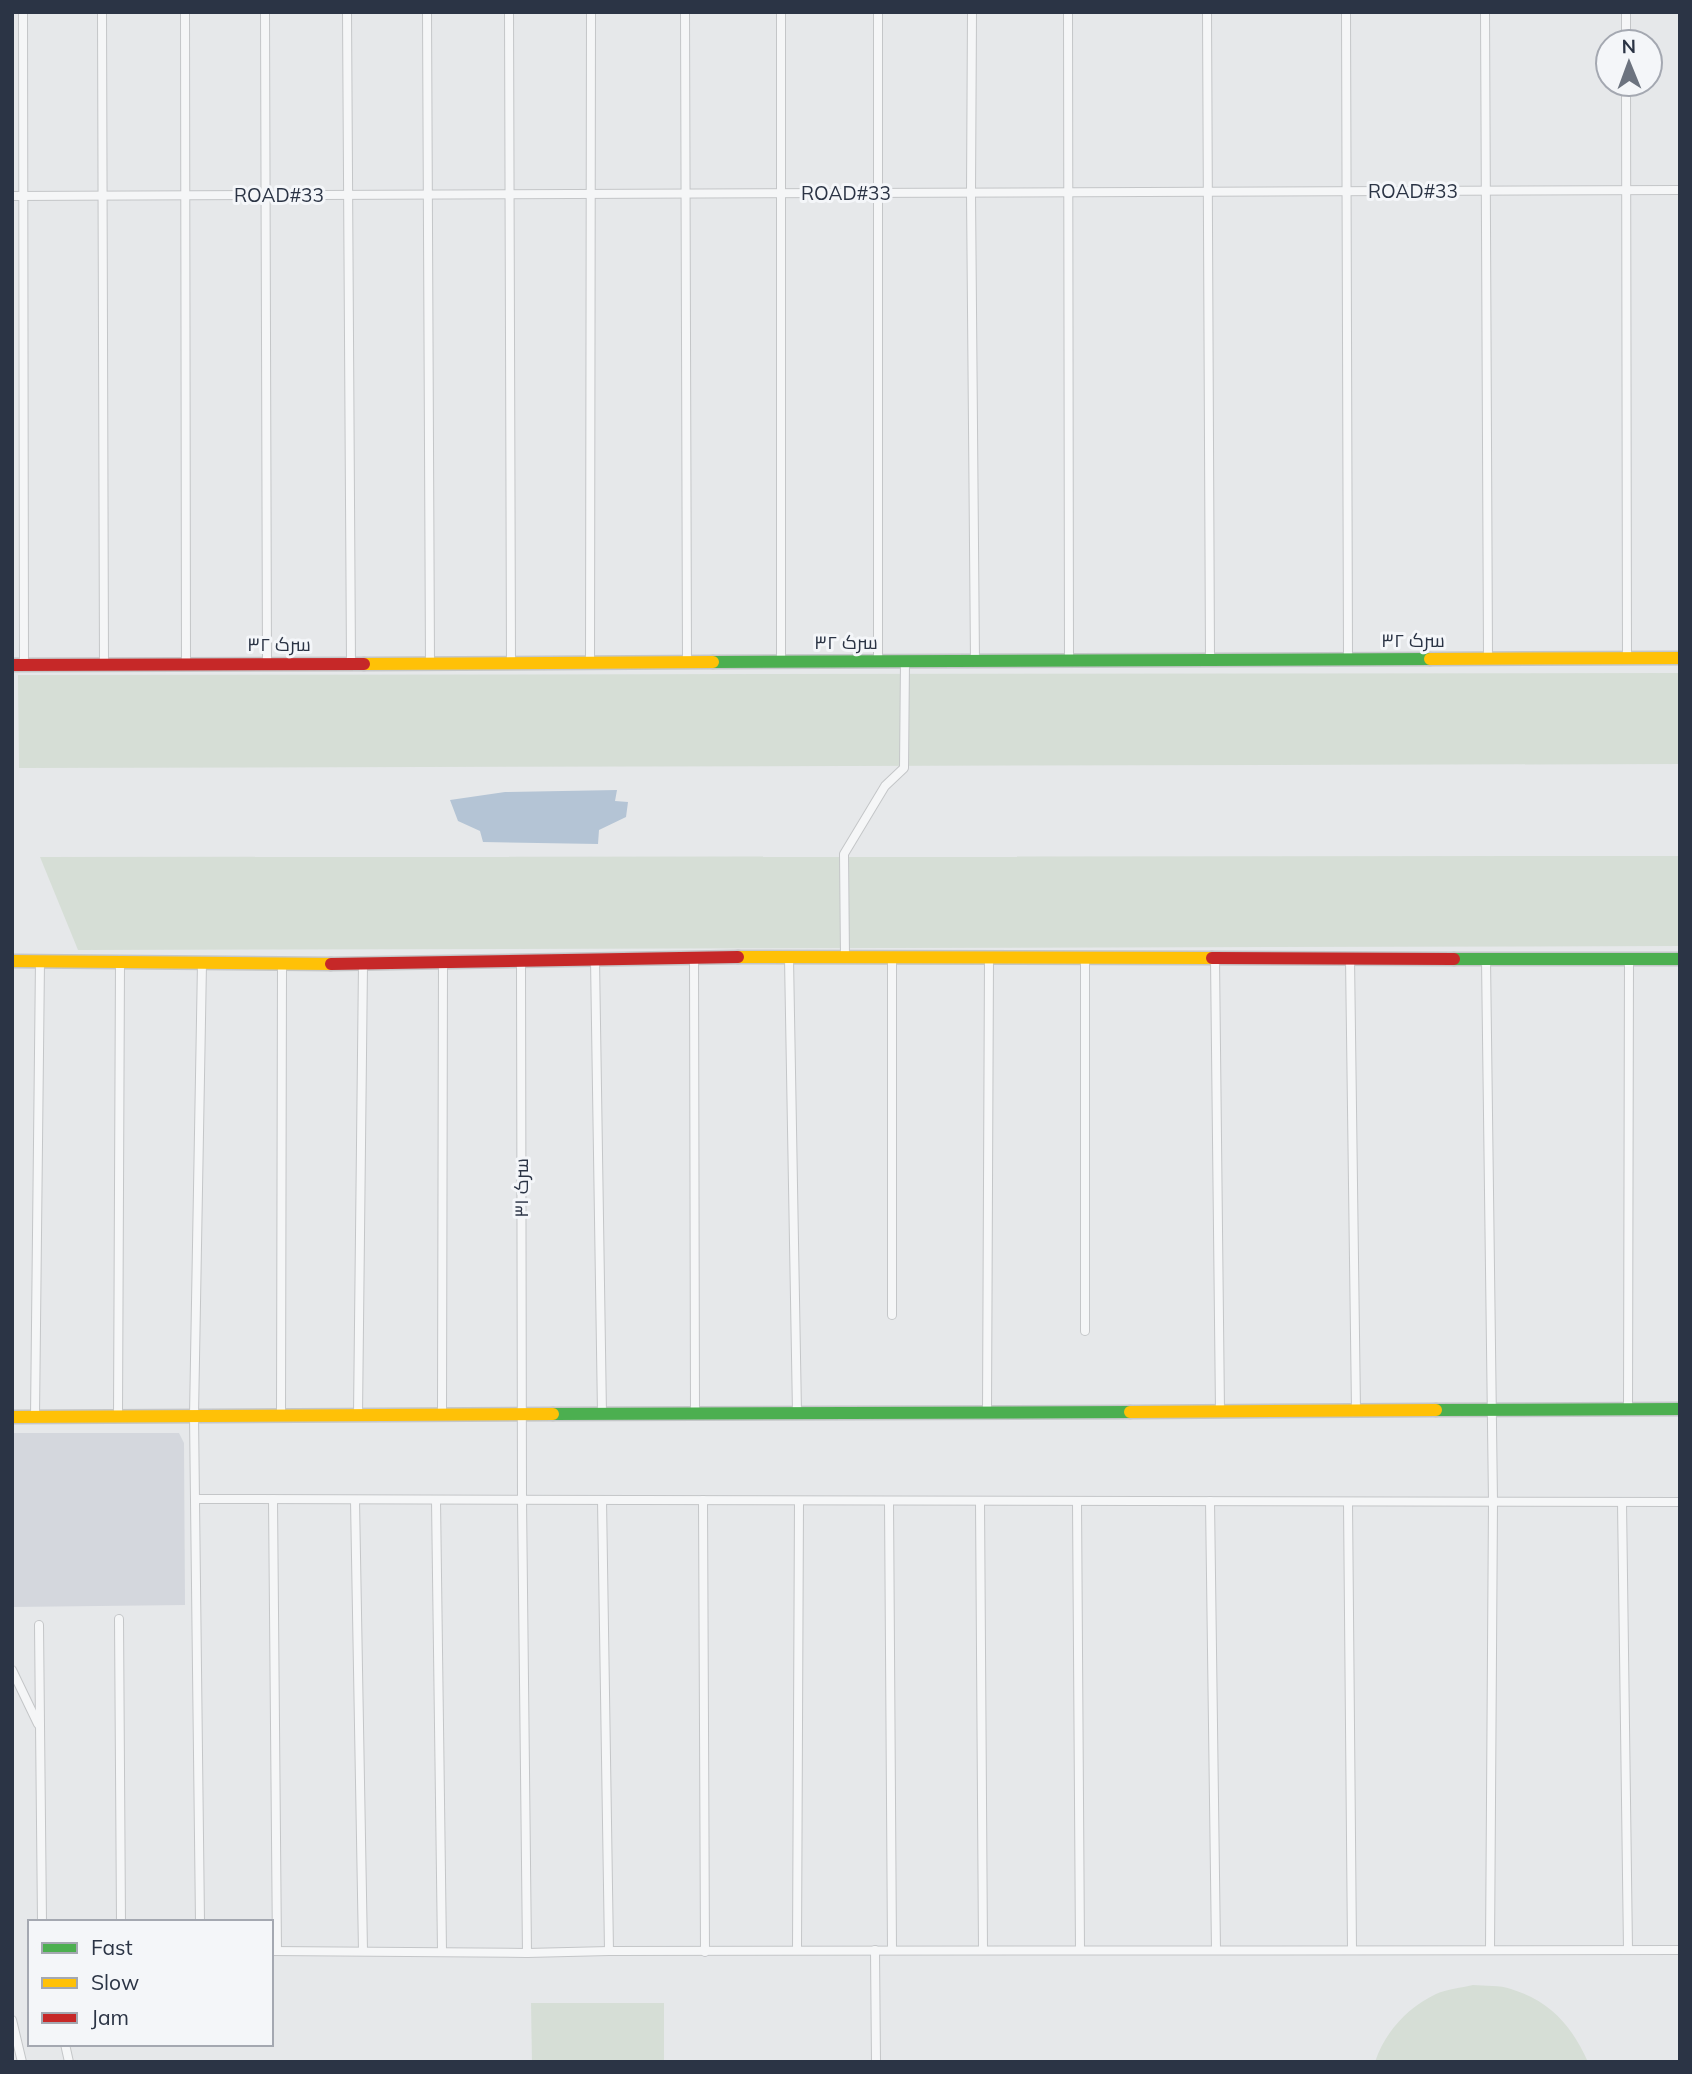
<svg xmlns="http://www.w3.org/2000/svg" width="1692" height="2074" font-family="Mulish,Cairo,sans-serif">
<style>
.built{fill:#d4d7dd}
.green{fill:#d6ded6}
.water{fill:#b4c4d5}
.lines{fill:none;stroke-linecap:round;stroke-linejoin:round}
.street-casing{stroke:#c4c6c8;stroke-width:10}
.fast-casing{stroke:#c4c6c8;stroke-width:15}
.slow-casing{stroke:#c4c6c8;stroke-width:15}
.jam-casing{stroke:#c4c6c8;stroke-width:15}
.street{stroke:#f5f6f7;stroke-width:8}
.fast{stroke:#4caf50;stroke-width:12}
.slow{stroke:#ffc107;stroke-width:12}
.jam{stroke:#c62828;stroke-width:12}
.labels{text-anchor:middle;stroke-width:6;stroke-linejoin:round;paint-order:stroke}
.street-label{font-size:19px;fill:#2b3445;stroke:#f4f6f9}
</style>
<rect width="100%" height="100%" fill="#e6e8ea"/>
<polygon class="built" points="12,1433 179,1433 184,1443 185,1605 12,1607"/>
<g class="green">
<polygon points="1680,673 1680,764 19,768 18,675"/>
<polygon points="1680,856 1680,946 78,950 40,857"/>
<path d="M1473,1985C1485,1986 1500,1985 1511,1989C1550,2001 1572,2026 1588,2062H1375C1385,2032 1407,2008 1436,1994C1447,1989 1461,1988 1473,1985Z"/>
<polygon points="531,2003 664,2003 664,2062 532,2062"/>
</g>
<polygon class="water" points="617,790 615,801 628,802 626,817 599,830 598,844 483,842 480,831 458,821 450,800 505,792"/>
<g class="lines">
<defs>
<g id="street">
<polyline points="23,12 24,665"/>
<polyline points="102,12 104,664"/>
<polyline points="185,12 186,664"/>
<polyline points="265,12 267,664"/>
<polyline points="347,12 351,663"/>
<polyline points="427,12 430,663"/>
<polyline points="509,12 511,663"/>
<polyline points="685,12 687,662"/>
<polyline points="781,12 781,662"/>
<polyline points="878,12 878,661"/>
<polyline points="972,12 971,193 975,661"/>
<polyline points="1068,12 1069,661"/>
<polyline points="1207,12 1210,660"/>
<polyline points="1346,12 1348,659"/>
<polyline points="1485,12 1488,659"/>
<polyline points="1626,12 1626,42"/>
<polyline points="1626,84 1627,658"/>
<polyline points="12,196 1680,190"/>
<polyline points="590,662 591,12"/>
<polyline points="694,957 695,1414"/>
<polyline points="789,958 797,1413"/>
<polyline points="845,958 844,854 885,786 904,768 905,661"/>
<polyline points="892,958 892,1315"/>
<polyline points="1215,958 1220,1411"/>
<polyline points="1350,958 1356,1410"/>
<polyline points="595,959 602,1414"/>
<polyline points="1486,959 1493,1502 1490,1950"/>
<polyline points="521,961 522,1500 527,1953"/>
<polyline points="1085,1331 1085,958"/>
<polyline points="1628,1409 1629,959"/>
<polyline points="987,1412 989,958"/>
<polyline points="358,1415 363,964"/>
<polyline points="442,1415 443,961"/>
<polyline points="118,1416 120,962"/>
<polyline points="281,1416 282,965"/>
<polyline points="35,1417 40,961"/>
<polyline points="195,1499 1680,1502"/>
<polyline points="273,1499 277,1951"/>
<polyline points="355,1500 363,1951"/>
<polyline points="436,1500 442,1951"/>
<polyline points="602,1500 609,1951"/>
<polyline points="703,1500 705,1952"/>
<polyline points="889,1501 892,1950"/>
<polyline points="980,1501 983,1950"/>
<polyline points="1077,1501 1080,1950"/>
<polyline points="1210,1501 1216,1950"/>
<polyline points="1348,1502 1352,1950"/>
<polyline points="1622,1502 1628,1950"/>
<polyline points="119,1619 121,1922"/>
<polyline points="39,1625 42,1922"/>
<polyline points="12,1670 38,1724"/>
<polyline points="200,1922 194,1416 202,963"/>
<polyline points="797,1950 799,1501"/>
<polyline points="875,1950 876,2062"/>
<polyline points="271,1951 527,1953 609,1951 1680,1950"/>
<polyline points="12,2020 22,2062"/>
<polyline points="65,2044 69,2062"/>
</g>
<g id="fast">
<polyline points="713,662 1430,659"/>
<polyline points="1454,959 1680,959"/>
<polyline points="1436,1410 1680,1409"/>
<polyline points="553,1414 1130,1412"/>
</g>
<g id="slow">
<polyline points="1430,659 1680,658"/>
<polyline points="364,664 713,662"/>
<polyline points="738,957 1212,958"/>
<polyline points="12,961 331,964"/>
<polyline points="1130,1412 1436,1410"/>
<polyline points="12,1417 553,1414"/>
</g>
<g id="jam">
<polyline points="12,665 364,664"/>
<polyline points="1212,958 1454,959"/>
<polyline points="331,964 738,957"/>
</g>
</defs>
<use href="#street" class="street-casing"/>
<use href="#fast" class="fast-casing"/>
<use href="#slow" class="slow-casing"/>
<use href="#jam" class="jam-casing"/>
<use href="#street" class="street"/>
<use href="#fast" class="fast"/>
<use href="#slow" class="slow"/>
<use href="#jam" class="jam"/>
</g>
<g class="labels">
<g class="street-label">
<text x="1413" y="198">ROAD#33</text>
<text x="846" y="200">ROAD#33</text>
<text x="279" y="202">ROAD#33</text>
<text x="1413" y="647">سرک ۳۲</text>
<text x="846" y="649">سرک ۳۲</text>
<text x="279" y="651">سرک ۳۲</text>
<text transform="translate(521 1188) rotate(-90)" y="7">سرک ۳۱</text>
</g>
</g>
<rect width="1692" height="2074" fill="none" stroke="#2b3445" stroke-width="28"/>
<rect x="28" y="1920" width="245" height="126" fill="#f4f6f9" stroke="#a4a8b1" stroke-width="2"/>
<rect x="42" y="1943" width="35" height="10" fill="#4caf50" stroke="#a4a8b1" stroke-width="2"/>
<text x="91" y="1955" font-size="21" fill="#2b3445">Fast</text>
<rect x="42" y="1978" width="35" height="10" fill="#ffc107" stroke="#a4a8b1" stroke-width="2"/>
<text x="91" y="1990" font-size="21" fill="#2b3445">Slow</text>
<rect x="42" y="2013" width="35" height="10" fill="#c62828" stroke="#a4a8b1" stroke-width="2"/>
<text x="91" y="2025" font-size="21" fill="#2b3445">Jam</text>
<g transform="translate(1629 63) rotate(359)"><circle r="33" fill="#f4f6f9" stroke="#a4a8b1" stroke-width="2"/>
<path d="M0-5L12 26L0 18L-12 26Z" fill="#6c737f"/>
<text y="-10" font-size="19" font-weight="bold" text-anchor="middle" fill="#2b3445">N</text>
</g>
</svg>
